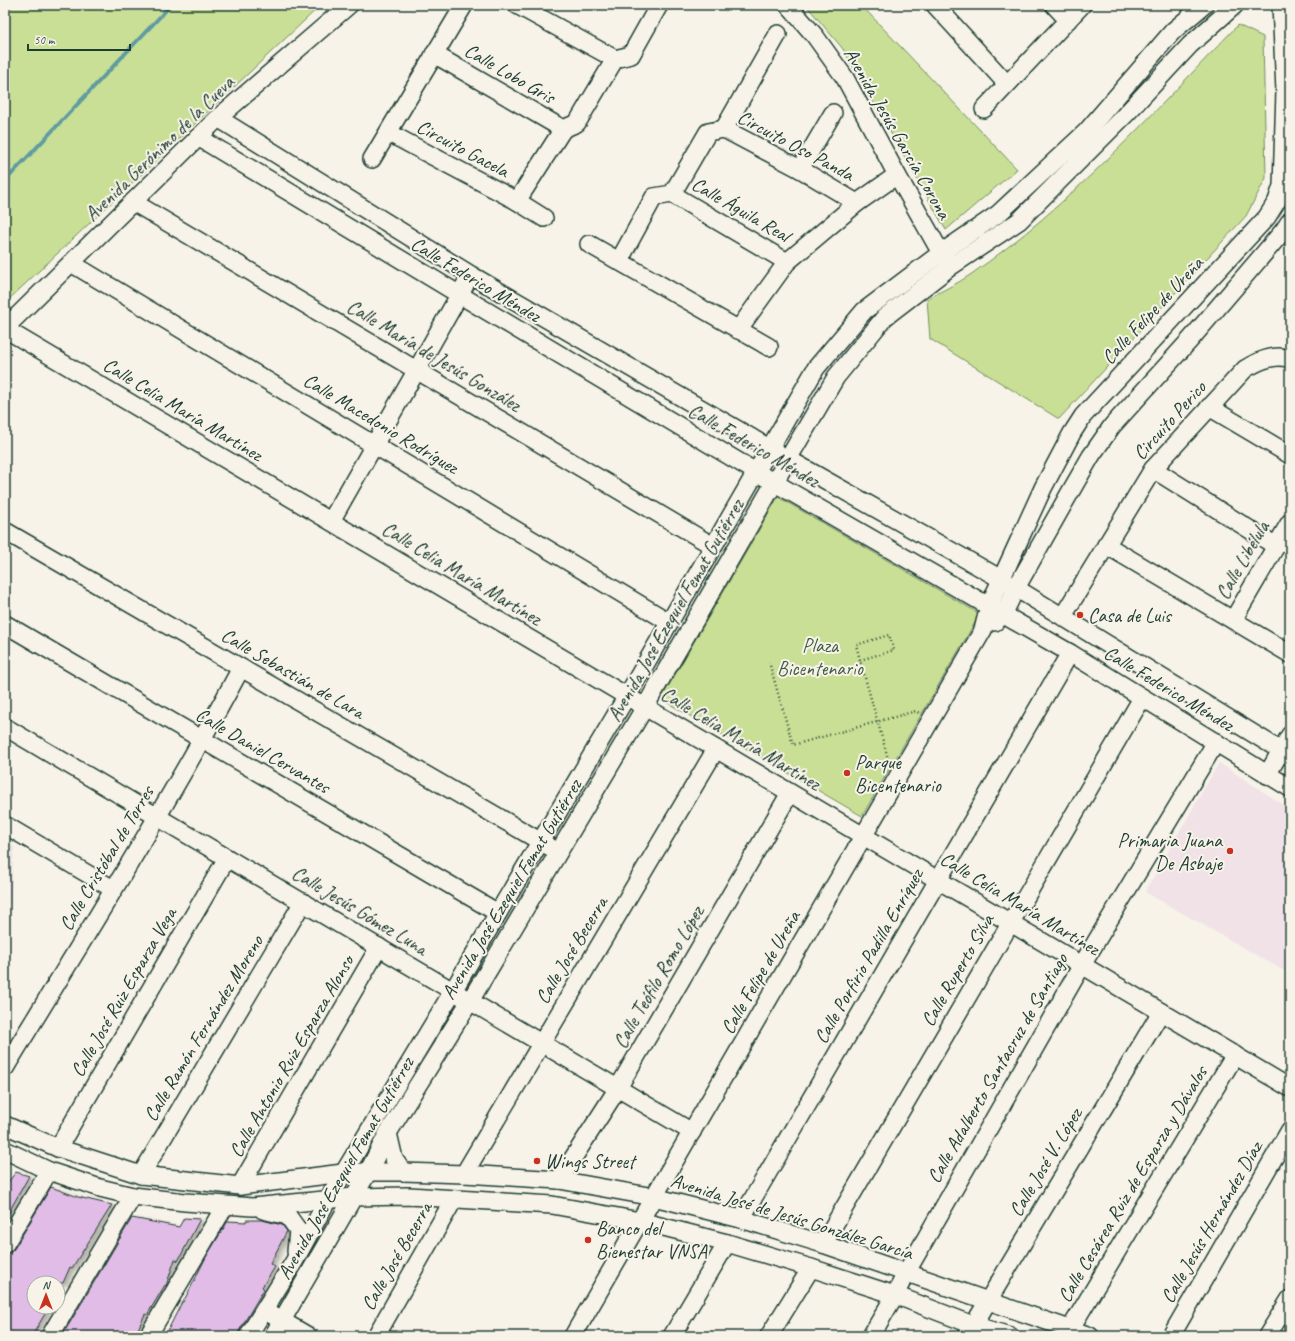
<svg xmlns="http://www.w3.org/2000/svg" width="1295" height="1341" font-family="Caveat,sans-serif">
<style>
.built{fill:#f0e2e7}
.green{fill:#c8df95;stroke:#748e64}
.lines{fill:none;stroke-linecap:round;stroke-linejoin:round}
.stream{stroke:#5f9b9f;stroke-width:4}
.building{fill:#e1bce6;stroke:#1f3d34;filter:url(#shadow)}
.minor-casing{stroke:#1f3d34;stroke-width:20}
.path{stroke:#1f3d34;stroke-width:2.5;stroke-dasharray:1 3;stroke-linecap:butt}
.minor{stroke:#f7f3e8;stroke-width:17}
.poi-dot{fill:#c8321e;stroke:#f7f3e8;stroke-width:1.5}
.labels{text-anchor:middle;stroke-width:4;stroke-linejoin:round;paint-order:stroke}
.street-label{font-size:20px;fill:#1f3d34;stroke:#f7f3e8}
.poi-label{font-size:20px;fill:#1f3d34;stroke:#f7f3e8;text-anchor:start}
.park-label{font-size:20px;fill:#415d47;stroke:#f7f3e8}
</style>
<defs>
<filter id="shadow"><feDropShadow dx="4.5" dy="2.5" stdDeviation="2" flood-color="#0004"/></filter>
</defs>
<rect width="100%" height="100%" fill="#f7f3e8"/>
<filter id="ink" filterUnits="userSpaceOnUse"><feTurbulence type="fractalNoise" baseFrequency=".025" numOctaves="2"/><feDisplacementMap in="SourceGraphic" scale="8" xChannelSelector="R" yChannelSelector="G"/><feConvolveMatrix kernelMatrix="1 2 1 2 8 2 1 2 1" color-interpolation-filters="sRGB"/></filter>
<g filter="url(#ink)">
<g class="built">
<polygon points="1219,763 1290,809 1290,974 1145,892"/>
<polygon points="5,841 14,847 5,985"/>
</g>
<g class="green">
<polygon points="5,5 321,5 5,303"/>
<polygon points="806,5 861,5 1017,169 946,230 843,49"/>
<path d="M1238,25L1263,37L1266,178L1246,216L1059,419L930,339L927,299C941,291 957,284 970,275C1071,205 1153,113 1238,25Z"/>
<polygon points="778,497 980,614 862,816 661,699"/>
</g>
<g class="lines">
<polyline class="stream" points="5,181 171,5"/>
</g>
<g class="building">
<polygon points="16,1172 29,1176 5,1219 5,1186"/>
<polygon points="51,1187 78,1197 112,1205 72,1268 70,1267 63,1283 34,1283 34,1307 49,1307 32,1336 5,1336 5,1254 10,1253 14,1249"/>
<polygon points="132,1218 179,1227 184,1218 200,1219 178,1261 175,1259 166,1286 165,1285 147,1315 145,1314 135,1336 62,1336"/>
<polygon points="246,1220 262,1220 282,1225 287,1231 270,1264 275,1267 262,1287 264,1289 239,1331 238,1336 165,1336 182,1302 183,1302 189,1291 206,1257 228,1221 246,1222"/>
</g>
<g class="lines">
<defs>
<g id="minor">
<polyline points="517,5 615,59"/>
<polyline points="788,5 815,36 845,78 897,175 941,253 948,262"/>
<polyline points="935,5 1007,84"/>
<polyline points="1054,5 1068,20"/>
<polyline points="434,54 563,129"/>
<polyline points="984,109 1082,5"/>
<polyline points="218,118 471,275 788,459 1001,579 1290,756"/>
<polyline points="724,129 778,34"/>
<polyline points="389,133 517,201 544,218"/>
<polyline points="198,137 460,295 756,472 1070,653 1290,788"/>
<polyline points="372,159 464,5"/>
<polyline points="800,169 833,113"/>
<polyline points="672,194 787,262"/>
<polyline points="517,201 563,129 577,123 615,59 631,55 659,5"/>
<polyline points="133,202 713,546"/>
<polyline points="589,244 769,347"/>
<polyline points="619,261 654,197 672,194 708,132 724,129 800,169 857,203"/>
<polyline points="71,263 669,622"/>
<polyline points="5,328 218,118 349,5"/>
<polyline points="5,329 1290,1088"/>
<polyline points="738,330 787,262 857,203 897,175"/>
<polyline points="1209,407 1290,455"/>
<polyline points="1153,469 1276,546"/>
<polyline points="331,521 465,285"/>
<polyline points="5,531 550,847"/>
<polyline points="1106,545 1290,654"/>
<path d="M1063,616L1153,469L1245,369C1258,361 1275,353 1290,359"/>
<polyline points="1233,620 1290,522"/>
<polyline points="995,622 1003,615 1016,588 1072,489 1091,456 1112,426 1190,340 1284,230 1290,221"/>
<polyline points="5,624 498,913"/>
<polyline points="5,727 692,1132"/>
<polyline points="1267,775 1290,735"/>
<polyline points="5,825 113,889"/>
<path d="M5,1068C85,936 168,805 241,668"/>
<polyline points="5,1125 58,1148 141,1175 240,1186 343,1173 368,1172 403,1172 464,1174 559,1180 654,1197 741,1219 823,1244 1090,1336"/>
<polyline points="388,1133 394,1159 403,1172"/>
<polyline points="58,1148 227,858"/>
<polyline points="5,1150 49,1171 100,1188 133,1196 185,1202 253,1207 354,1197 409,1196 552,1205 640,1221 727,1243 811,1268 895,1295 973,1325 1010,1336"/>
<polyline points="464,1174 716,749"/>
<polyline points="141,1175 303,902"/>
<polyline points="559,1180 618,1088 790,793"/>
<polyline points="240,1186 379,947"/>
<polyline points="263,1210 288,1216 298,1230 296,1252"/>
<polyline points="741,1219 1070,653"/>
<polyline points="5,1244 49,1171"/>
<polyline points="823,1244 1142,698"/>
<polyline points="272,1315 308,1336"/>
<polyline points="50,1336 133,1196"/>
<polyline points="148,1336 225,1206"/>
<polyline points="248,1336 295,1260 328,1199 453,991 498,913 627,696 816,368 864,311 941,253 998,214 1086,132 1173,31 1204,5"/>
<polyline points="273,1336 368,1172 388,1133 470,1001 645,707 788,459 836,377 885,317 950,267 1019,221 1127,113 1190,45 1235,5"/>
<polyline points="376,1336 454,1199"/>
<polyline points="573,1336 983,630 989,606 1043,488 1072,433 1083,416 1267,217 1277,201 1282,186 1285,91 1281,5"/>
<polyline points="672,1336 727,1243"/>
<polyline points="769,1336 811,1268"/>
<polyline points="871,1336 895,1295 906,1273 1082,965 1216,742"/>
<polyline points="967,1336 1161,1012"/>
<polyline points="1066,1336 1235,1055"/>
<polyline points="1171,1336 1290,1130"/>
<polyline points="1267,1336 1290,1299"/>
</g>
</defs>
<use href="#minor" class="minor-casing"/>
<g class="path">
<polyline points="860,660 894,650 889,635 856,645 860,660 889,762"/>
<polyline points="769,662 793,745 916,711 919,713"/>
</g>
<use href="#minor" class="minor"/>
</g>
</g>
<g class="poi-dot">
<circle cx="1080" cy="615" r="4"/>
<circle cx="847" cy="773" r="4"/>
<circle cx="1230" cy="851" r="4"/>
<circle cx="537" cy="1161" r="4"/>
<circle cx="588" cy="1240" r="4"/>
</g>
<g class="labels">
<g class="street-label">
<text transform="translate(510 73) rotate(30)" y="7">Calle Lobo Gris</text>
<text transform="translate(898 133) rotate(60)" y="7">Avenida Jesús García Corona</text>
<text transform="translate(796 145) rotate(28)" y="7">Circuito Oso Panda</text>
<text transform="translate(159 148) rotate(-44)" y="7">Avenida Gerónimo de la Cueva</text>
<text transform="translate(463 148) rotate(28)" y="7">Circuito Gacela</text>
<text transform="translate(741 209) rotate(30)" y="7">Calle Águila Real</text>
<text transform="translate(476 279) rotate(31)" y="7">Calle Federico Méndez</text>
<text transform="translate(1152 310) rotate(-47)" y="7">Calle Felipe de Ureña</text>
<text transform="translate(434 355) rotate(31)" y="7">Calle María de Jesús González</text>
<text transform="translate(183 409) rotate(31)" y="7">Calle Celia María Martínez</text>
<text transform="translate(1169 420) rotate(-48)" y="7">Circuito Perico</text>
<text transform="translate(381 423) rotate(31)" y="7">Calle Macedonio Rodríguez</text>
<text transform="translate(754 445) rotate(30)" y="7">Calle Federico Méndez</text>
<text transform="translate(1242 560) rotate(-60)" y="7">Calle Libélula</text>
<text transform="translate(462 573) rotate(31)" y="7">Calle Celia María Martínez</text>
<text transform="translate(675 610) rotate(-60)" y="7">Avenida José Ezequiel Femat Gutiérrez</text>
<text transform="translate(293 673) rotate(30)" y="7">Calle Sebastián de Lara</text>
<text transform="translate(1169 688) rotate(31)" y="7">Calle Federico Méndez</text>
<text transform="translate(741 738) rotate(31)" y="7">Calle Celia María Martínez</text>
<text transform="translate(263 750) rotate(30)" y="7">Calle Daniel Cervantes</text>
<text transform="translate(106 858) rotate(-59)" y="7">Calle Cristóbal de Torres</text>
<text transform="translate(511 889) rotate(-59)" y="7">Avenida José Ezequiel Femat Gutiérrez</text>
<text transform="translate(1020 903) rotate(31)" y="7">Calle Celia María Martínez</text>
<text transform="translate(360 910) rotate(31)" y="7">Calle Jesús Gómez Luna</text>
<text transform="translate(571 950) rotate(-59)" y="7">Calle José Becerra</text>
<text transform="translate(868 956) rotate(-60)" y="7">Calle Porfirio Padilla Enríquez</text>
<text transform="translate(957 970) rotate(-60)" y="7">Calle Ruperto Silva</text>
<text transform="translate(760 972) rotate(-60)" y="7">Calle Felipe de Ureña</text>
<text transform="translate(658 977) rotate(-60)" y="7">Calle Teófilo Romo López</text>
<text transform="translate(123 992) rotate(-60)" y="7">Calle José Ruiz Esparza Vega</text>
<text transform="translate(203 1028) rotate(-59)" y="7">Calle Ramón Fernández Moreno</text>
<text transform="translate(291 1056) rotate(-60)" y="7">Calle Antonio Ruiz Esparza Alonso</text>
<text transform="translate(997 1068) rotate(-60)" y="7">Calle Adalberto Santacruz de Santiago</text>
<text transform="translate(1045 1162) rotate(-59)" y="7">Calle José V. López</text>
<text transform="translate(345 1168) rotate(-60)" y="7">Avenida José Ezequiel Femat Gutiérrez</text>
<text transform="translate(1132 1184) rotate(-59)" y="7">Calle Cesárea Ruiz de Esparza y Dávalos</text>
<text transform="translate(792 1216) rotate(17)" y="7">Avenida José de Jesús González García</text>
<text transform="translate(1211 1222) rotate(-60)" y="7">Calle Jesús Hernández Díaz</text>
<text transform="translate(396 1256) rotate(-60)" y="7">Calle José Becerra</text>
</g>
<g class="poi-label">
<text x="1088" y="622">Casa de Luis</text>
<text x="855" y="769">Parque<tspan x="855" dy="23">Bicentenario</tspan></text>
<text x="1222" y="847" text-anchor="end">Primaria Juana<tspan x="1222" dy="23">De Asbaje</tspan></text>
<text x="545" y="1168">Wings Street</text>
<text x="596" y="1235">Banco del<tspan x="596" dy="23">Bienestar VNSA</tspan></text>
</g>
<g class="park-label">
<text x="820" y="652">Plaza<tspan x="820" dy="23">Bicentenario</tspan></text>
</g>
</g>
<rect width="1295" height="1341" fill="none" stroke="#f7f3e8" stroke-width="20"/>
<rect x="10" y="10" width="1275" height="1321" fill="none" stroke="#1f3d34" stroke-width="1.5" filter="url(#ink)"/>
<g transform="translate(46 1295)"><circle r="19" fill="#f7f3e8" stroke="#a1aaa0"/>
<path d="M0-3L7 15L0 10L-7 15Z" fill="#c8321e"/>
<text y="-6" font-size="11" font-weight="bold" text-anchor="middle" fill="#1f3d34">N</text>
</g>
<path d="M28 44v6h102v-6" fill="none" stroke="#1f3d34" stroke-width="2"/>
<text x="34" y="44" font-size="12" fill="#1f3d34" stroke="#f7f3e8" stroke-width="3" paint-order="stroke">50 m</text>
</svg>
